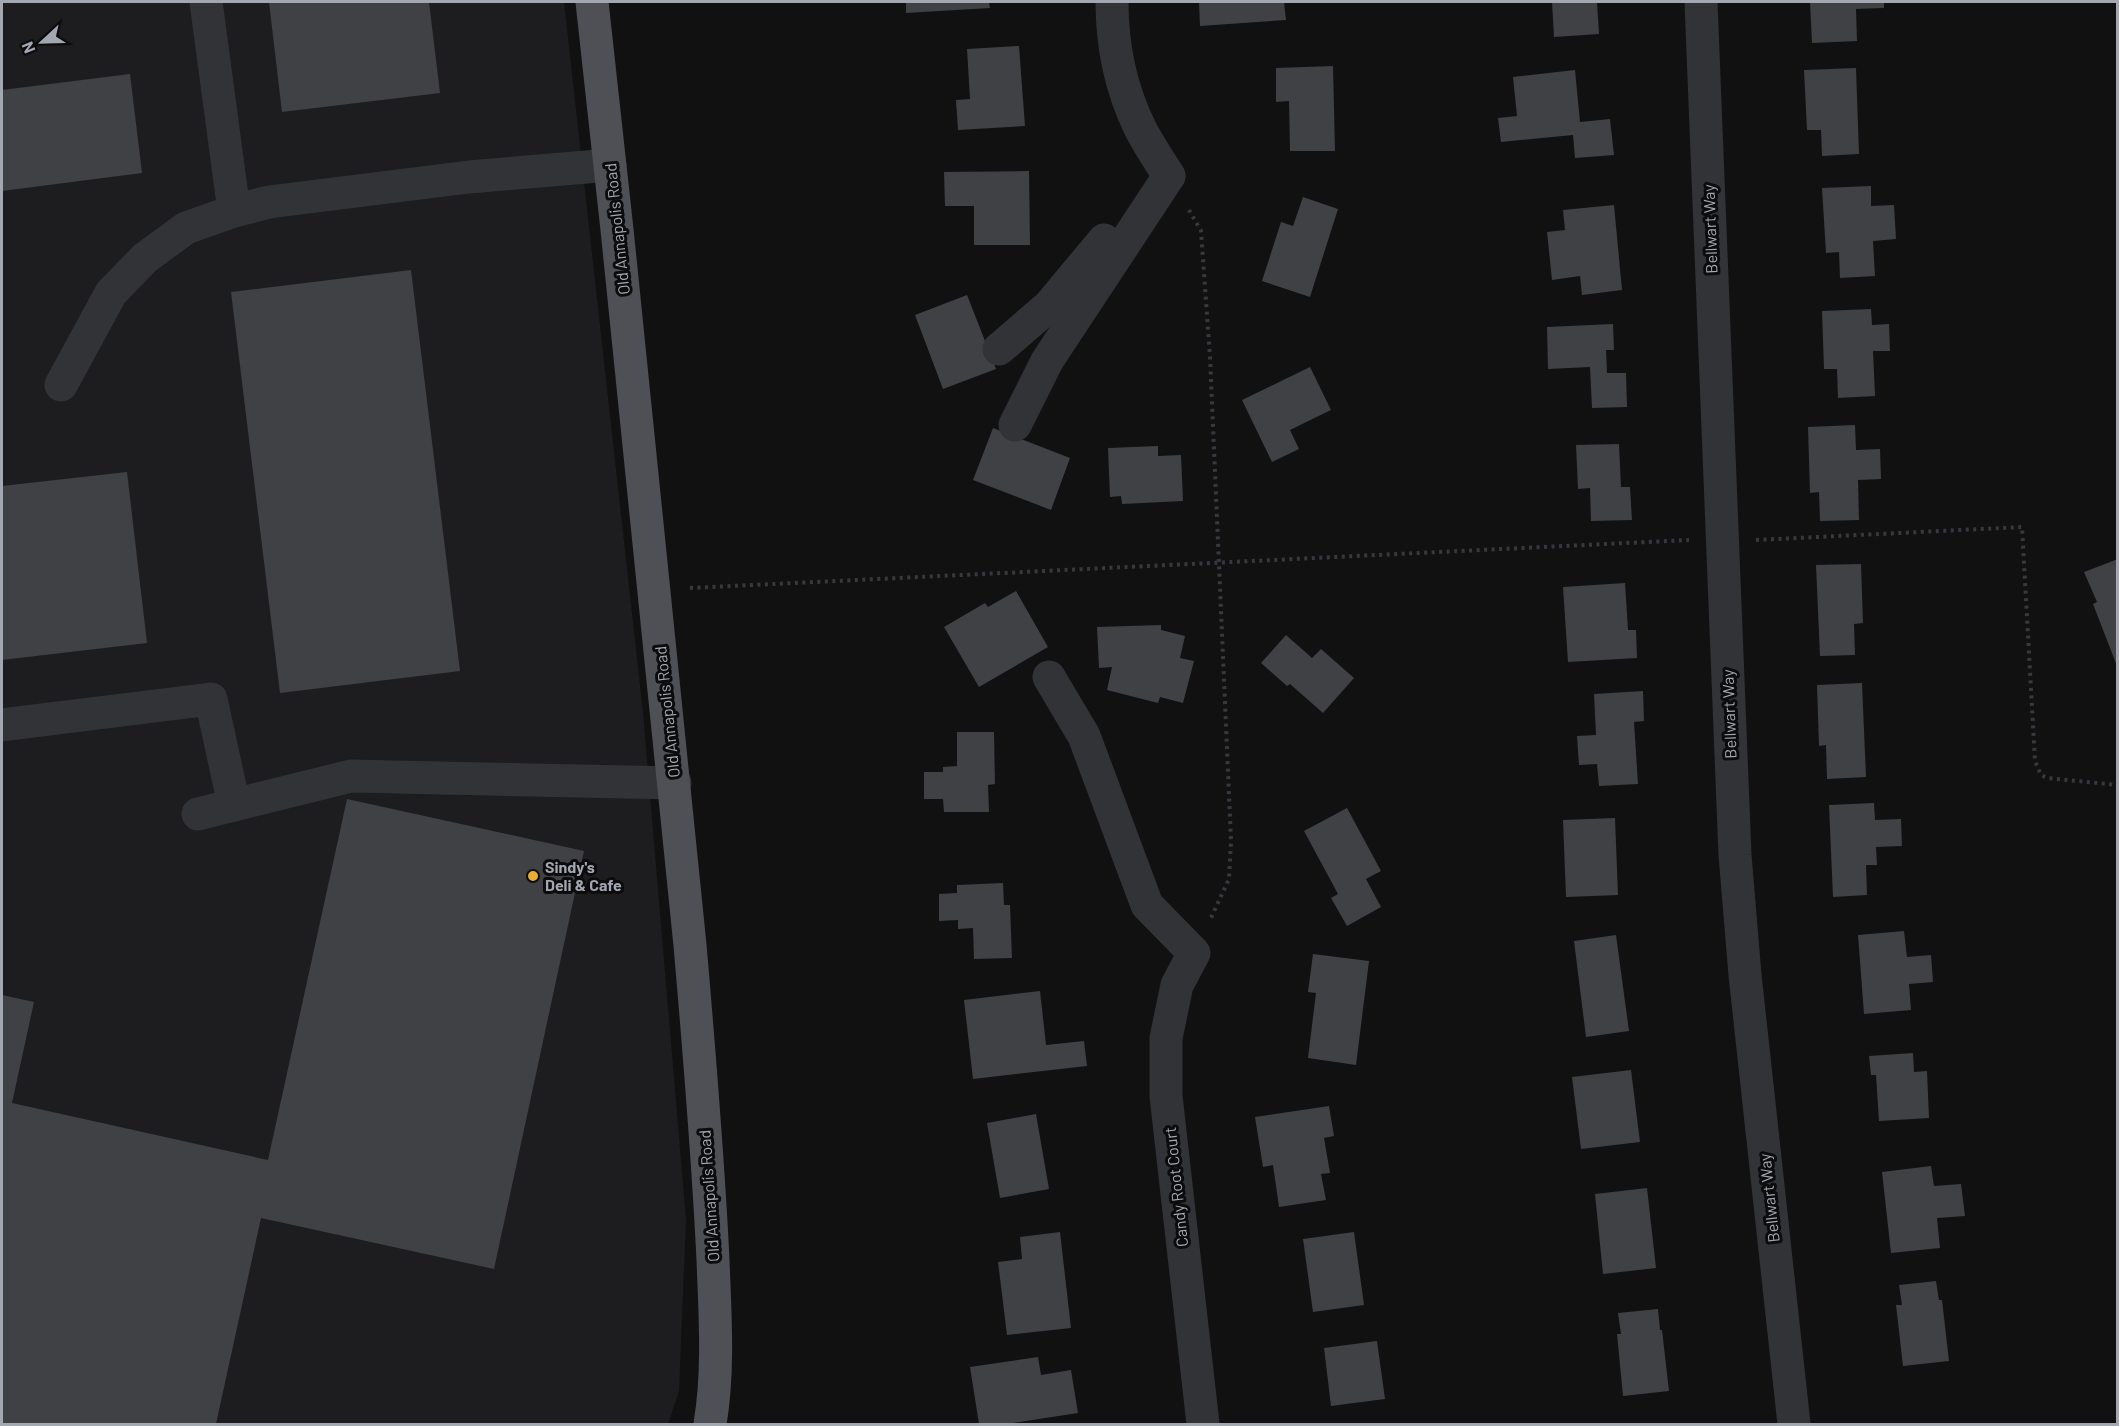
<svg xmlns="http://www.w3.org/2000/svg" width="2119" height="1426" font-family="Barlow,sans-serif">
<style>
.built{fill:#1d1d1f}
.building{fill:#404145}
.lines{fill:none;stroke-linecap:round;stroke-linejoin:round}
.path{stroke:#38393e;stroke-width:4;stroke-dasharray:3 4.5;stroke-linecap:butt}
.minor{stroke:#323337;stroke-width:33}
.major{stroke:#4e5056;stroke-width:33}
.poi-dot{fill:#ebad30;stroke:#0c0c0d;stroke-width:2}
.labels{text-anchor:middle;stroke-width:6;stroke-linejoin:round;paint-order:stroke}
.street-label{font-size:16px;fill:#a2a7b2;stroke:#0c0c0d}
.poi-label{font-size:16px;font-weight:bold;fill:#a2a7b2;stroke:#0c0c0d;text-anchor:start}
</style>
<rect width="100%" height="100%" fill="#111112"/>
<polygon class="built" points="2,2 564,2 643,712 686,1220 679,1391 668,1424 2,1424"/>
<g class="building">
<polygon points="269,2 429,2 440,93 282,112"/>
<polygon points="906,2 989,2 990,8 906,13"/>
<polygon points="1199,2 1284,2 1286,20 1200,26"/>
<polygon points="1552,2 1597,2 1599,34 1554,37"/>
<polygon points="1810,2 1884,2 1884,8 1856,9 1857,41 1812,43"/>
<polygon points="1019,46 1025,126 958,130 956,100 970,99 967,49"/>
<polygon points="1333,66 1335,151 1290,151 1289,101 1276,102 1276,68"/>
<polygon points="1856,68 1859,154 1822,156 1821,130 1807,130 1804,70"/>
<polygon points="1575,70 1580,122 1610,119 1614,155 1575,158 1573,135 1501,142 1498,118 1517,116 1513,77"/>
<polygon points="130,74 142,173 2,191 2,90"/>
<polygon points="1029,171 1030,245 974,245 974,206 945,206 944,172"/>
<polygon points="1871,186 1871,206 1894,205 1896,239 1873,241 1875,276 1840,278 1839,252 1826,253 1822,188"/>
<polygon points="1303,197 1338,209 1310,297 1262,281 1281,222 1293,226"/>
<polygon points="1614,205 1622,290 1582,295 1580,276 1552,280 1547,232 1565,230 1563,210"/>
<polygon points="411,270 460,671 280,693 231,292"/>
<polygon points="967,295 996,369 943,389 915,315"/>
<polygon points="1871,309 1872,325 1889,324 1890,351 1873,351 1875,396 1838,398 1837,369 1824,369 1822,311"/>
<polygon points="1613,324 1614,350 1606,350 1607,373 1626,373 1627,407 1592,408 1590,367 1548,369 1547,327"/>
<polygon points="1310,367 1331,410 1290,430 1299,449 1272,462 1242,400"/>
<polygon points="1855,425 1856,450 1880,449 1881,479 1858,480 1859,520 1820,521 1819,492 1810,493 1808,427"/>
<polygon points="993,428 1070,458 1051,510 973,480"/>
<polygon points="1619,444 1621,487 1630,487 1632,520 1591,521 1590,488 1578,489 1576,445"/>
<polygon points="1158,446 1158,456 1181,455 1183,501 1122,504 1121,496 1110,497 1108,448"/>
<polygon points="127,472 147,643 2,660 2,486"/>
<polygon points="2118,559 2118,666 2117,666 2093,604 2097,602 2084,572"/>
<polygon points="1861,564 1863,623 1854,624 1855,655 1820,656 1816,565"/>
<polygon points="1625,583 1628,630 1636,630 1637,658 1568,662 1563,587"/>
<polygon points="1016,591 1048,647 979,687 944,627 985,603 988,607"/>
<polygon points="1161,625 1161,630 1185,636 1180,658 1194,661 1183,703 1160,697 1158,703 1107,690 1112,667 1099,668 1097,627"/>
<polygon points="1286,635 1312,658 1321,649 1354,678 1323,713 1290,684 1287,686 1261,663"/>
<polygon points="1862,683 1866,777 1827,779 1826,745 1819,746 1817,685"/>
<polygon points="1643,691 1644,721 1634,722 1638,784 1599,786 1597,764 1579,765 1577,736 1596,735 1594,694"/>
<polygon points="957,732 994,732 995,784 988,785 989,812 944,812 943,799 924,799 924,772 943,772 943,767 957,766"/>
<polygon points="347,799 584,851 494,1269 261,1218 216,1424 2,1424 2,995 34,1002 12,1103 268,1160"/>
<polygon points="1874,803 1875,820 1901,819 1902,846 1876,847 1877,865 1866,865 1867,895 1833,897 1829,805"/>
<polygon points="1347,808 1381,871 1366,879 1381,907 1347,926 1331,898 1338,894 1304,831"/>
<polygon points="1615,818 1618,895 1566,897 1563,820"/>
<polygon points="1003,883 1004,905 1010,905 1012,958 974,959 973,928 958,929 958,920 939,921 939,894 957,893 957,885"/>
<polygon points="1904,931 1907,957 1931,955 1933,982 1909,984 1911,1010 1864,1014 1858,935"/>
<polygon points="1616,935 1629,1031 1586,1037 1574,941"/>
<polygon points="1313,954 1369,961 1356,1065 1308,1058 1316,993 1308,992"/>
<polygon points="1040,991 1046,1045 1084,1041 1087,1066 973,1079 964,1000"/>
<polygon points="1913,1053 1914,1072 1927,1071 1929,1118 1879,1121 1876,1075 1871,1075 1869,1056"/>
<polygon points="1631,1070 1640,1142 1581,1149 1572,1077"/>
<polygon points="1329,1106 1334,1136 1324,1138 1330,1173 1321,1174 1326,1200 1279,1207 1273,1165 1263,1167 1255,1117"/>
<polygon points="1036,1114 1049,1189 1000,1198 987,1123"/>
<polygon points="1931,1166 1934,1186 1961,1184 1965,1216 1937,1218 1940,1248 1891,1253 1882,1172"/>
<polygon points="1647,1188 1656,1268 1603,1274 1595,1194"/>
<polygon points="1060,1232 1071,1328 1007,1335 998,1262 1022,1259 1020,1237"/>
<polygon points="1354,1232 1364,1305 1313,1312 1303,1239"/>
<polygon points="1936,1281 1939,1300 1942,1300 1949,1361 1903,1366 1896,1305 1902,1305 1899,1285"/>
<polygon points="1658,1309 1660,1330 1662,1330 1669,1391 1623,1396 1617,1334 1621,1334 1618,1313"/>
<polygon points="1377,1341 1385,1399 1331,1406 1324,1348"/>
<polygon points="1038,1357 1041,1375 1071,1370 1078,1413 1006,1424 979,1424 970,1367"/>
</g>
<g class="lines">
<g class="path">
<polyline points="1189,210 1201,231 1210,357 1231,841 1229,879 1210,920"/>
<polyline points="1756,540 2022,527 2035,761 2041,775 2048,778 2118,785"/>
<polyline points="690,588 1689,540"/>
</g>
<g class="minor">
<polyline points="206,2 234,211"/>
<path d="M1112,2C1112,44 1121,89 1140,128C1148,144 1159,160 1169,176"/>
<polyline points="1701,2 1735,855 1745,975 1794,1424"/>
<polyline points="999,349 1049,306 1104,240"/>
<polyline points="61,385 111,293 145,258 186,228 234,211 269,202 469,177 610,165"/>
<polyline points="1015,425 1047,361 1169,176"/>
<polyline points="1049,677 1084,736 1147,905 1194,953 1177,985 1166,1038 1166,1096 1203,1424"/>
<polyline points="2,725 211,699 234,805"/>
<polyline points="198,814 351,776 675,783"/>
</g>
<path class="major" d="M592,2C627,316 660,630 690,945C699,1049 708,1155 713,1260C715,1314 719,1371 710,1424"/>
</g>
<circle class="poi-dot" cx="533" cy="876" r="6"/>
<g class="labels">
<g class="street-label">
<text transform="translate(617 229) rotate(-96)" y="6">Old Annapolis Road</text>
<text transform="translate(1710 229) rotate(-92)" y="6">Bellwart Way</text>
<text transform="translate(667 712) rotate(-96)" y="6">Old Annapolis Road</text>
<text transform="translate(1729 714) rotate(-92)" y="6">Bellwart Way</text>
<text transform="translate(1176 1187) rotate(-96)" y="6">Candy Root Court</text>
<text transform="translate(709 1196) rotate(-94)" y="6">Old Annapolis Road</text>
<text transform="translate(1769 1198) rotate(-96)" y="6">Bellwart Way</text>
</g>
<g class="poi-label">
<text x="545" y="873">Sindy's<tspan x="545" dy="18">Deli &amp; Cafe</tspan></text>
</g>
</g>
<rect width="2119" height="1426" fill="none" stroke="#a2a7b2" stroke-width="6"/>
<g transform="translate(42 42) rotate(248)" stroke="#0c0c0d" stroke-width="4.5" paint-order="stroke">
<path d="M0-4.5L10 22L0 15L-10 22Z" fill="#a2a7b2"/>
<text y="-9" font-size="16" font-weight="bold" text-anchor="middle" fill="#a2a7b2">N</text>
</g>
</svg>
